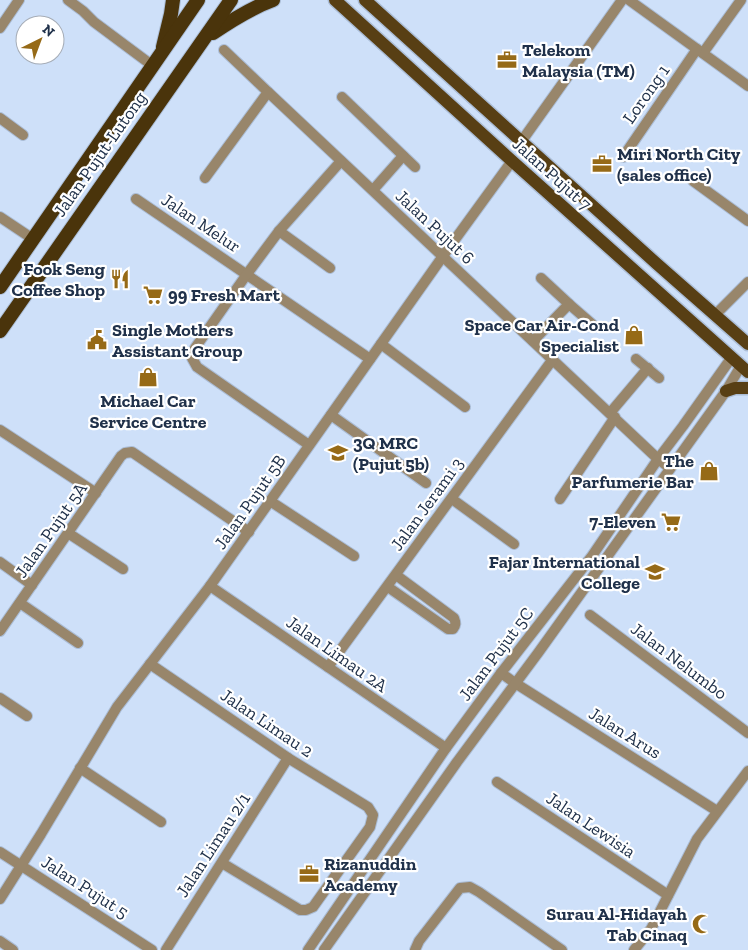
<svg xmlns="http://www.w3.org/2000/svg" width="748" height="950" font-family="'Zilla Slab',serif">
<style>
.lines{fill:none;stroke-linecap:round;stroke-linejoin:round}
.minor-casing{stroke:#abbdd6;stroke-width:12}
.primary-casing{stroke:#abbdd6;stroke-width:15}
.trunk-casing{stroke:#abbdd6;stroke-width:16}
.minor{stroke:#98866b;stroke-width:10}
.primary{stroke:#583f14;stroke-width:12}
.trunk{stroke:#4a340b;stroke-width:14}
.labels{text-anchor:middle;stroke-width:4.5;stroke-linejoin:round;paint-order:stroke}
.poi-label{font-size:18px;font-weight:bold;fill:#20314a;stroke:#fff;text-anchor:start}
.street-label{font-size:18px;fill:#20314a;stroke:#fff}
</style>
<rect width="100%" height="100%" fill="#cee0f9"/>
<g class="lines">
<defs>
<g id="minor">
<polyline points="68,0 83,11 94,22 153,66"/>
<polyline points="629,0 748,86"/>
<polyline points="0,28 19,0"/>
<polyline points="224,50 268,92"/>
<polyline points="703,53 741,0"/>
<polyline points="342,97 415,167"/>
<polyline points="0,118 23,135"/>
<polyline points="521,142 622,0"/>
<polyline points="623,157 697,49"/>
<polyline points="205,178 268,92 658,459 670,468"/>
<polyline points="693,181 748,221"/>
<polyline points="373,190 403,156"/>
<polyline points="136,199 370,359"/>
<polyline points="0,217 33,239"/>
<polyline points="279,231 330,268"/>
<polyline points="541,278 569,304"/>
<polyline points="715,315 748,282"/>
<polyline points="533,341 569,304 592,324"/>
<polyline points="381,344 465,407"/>
<polyline points="636,359 659,378"/>
<polyline points="610,413 648,368"/>
<polyline points="331,415 426,483"/>
<polyline points="0,430 96,493"/>
<polyline points="309,445 197,367 192,358 195,348 247,274 279,231 341,161"/>
<polyline points="452,499 514,544"/>
<polyline points="560,499 615,417"/>
<polyline points="270,501 354,556"/>
<polyline points="68,533 123,569"/>
<polyline points="0,562 32,585"/>
<polyline points="210,586 446,748"/>
<path d="M388,587L448,629H453C456,625 456,623 454,618L396,575"/>
<polyline points="20,603 78,643"/>
<polyline points="590,615 748,733"/>
<polyline points="0,631 121,456 125,453 132,452 249,532"/>
<polyline points="150,664 288,758 368,807 373,815 370,827 313,907 306,910 300,910 222,863"/>
<polyline points="328,667 553,359"/>
<polyline points="501,673 515,683 717,811"/>
<polyline points="0,698 27,716"/>
<polyline points="80,768 161,822"/>
<polyline points="497,782 668,895"/>
<polyline points="0,852 152,950"/>
<polyline points="0,899 41,834 117,707 210,586 443,256 512,161"/>
<polyline points="0,941 13,950"/>
<polyline points="166,950 288,758"/>
<polyline points="308,950 446,748 501,673 592,556 658,459 683,426 732,357"/>
<polyline points="324,950 457,762 538,653 726,391 739,369 740,365"/>
<polyline points="415,950 419,941 460,888 470,887 479,892 562,950"/>
<polyline points="634,950 651,929 697,839 748,771"/>
</g>
<g id="primary">
<polyline points="335,0 512,161 748,372"/>
<polyline points="365,0 657,264 748,344"/>
<polyline points="726,391 735,388 748,388"/>
</g>
<g id="trunk">
<path d="M213,33C232,20 251,8 273,0"/>
<polyline points="163,47 171,14 173,0"/>
<polyline points="0,287 198,0"/>
<polyline points="0,331 231,0"/>
</g>
</defs>
<use href="#minor" class="minor-casing"/>
<use href="#primary" class="primary-casing"/>
<use href="#trunk" class="trunk-casing"/>
<use href="#minor" class="minor"/>
<use href="#primary" class="primary"/>
<use href="#trunk" class="trunk"/>
</g>
<defs>
<symbol id="office-bare" viewBox="-9 -9 18 18"><path d="M-6-3h4V-5.5h4V-3h4V5H-6ZM-1-4.5V-3h2v-1.5ZM-6 0V1H6V0Z" fill="#966a17" stroke="#fff" stroke-width="2.5" paint-order="stroke"/></symbol>
<symbol id="restaurant-bare" viewBox="-9 -9 18 18"><path d="M-5-6h1v4h1v-4h1v4h1v-4h1v5L-1.5 .5V6h-2V.5L-5-1ZM5-6V6H3V1.5H1.5Q1.5-4 5-6Z" fill="#966a17" stroke="#fff" stroke-width="2.5" paint-order="stroke"/></symbol>
<symbol id="supermarket-bare" viewBox="-9 -9 18 18"><path d="M-6-5.5h2.5l.6 2H6L4.5 2H-2.5L-4.4-4H-6ZM-1.5 3.2a1.3 1.3 0 1 0 .1 0ZM3 3.2a1.3 1.3 0 1 0 .1 0Z" fill="#966a17" stroke="#fff" stroke-width="2.5" paint-order="stroke"/></symbol>
<symbol id="shop-bare" viewBox="-9 -9 18 18"><path d="M-5-2.5h2.3a2.7 3.5 0 0 1 5.4 0H5L5.5 6h-11ZM-1.5-2.5h3a1.5 2.3 0 0 0-3 0Z" fill="#966a17" stroke="#fff" stroke-width="2.5" paint-order="stroke"/></symbol>
<symbol id="civic-bare" viewBox="-9 -9 18 18"><path d="M-.6-6.5H3V-4.5H.6V-3L4-1V1h2V6H-6V1h2V-1L-.6-3ZM-1.2 2.5V6h2.4V2.5Z" fill="#966a17" stroke="#fff" stroke-width="2.5" paint-order="stroke"/></symbol>
<symbol id="school-bare" viewBox="-9 -9 18 18"><path d="M0-5L7-2L0 1L-7-2ZM-4 1L0 2.5L4 1V4Q0 6-4 4Z" fill="#966a17" stroke="#fff" stroke-width="2.5" paint-order="stroke"/></symbol>
<symbol id="university-bare" viewBox="-9 -9 18 18"><path d="M0-5L7-2L0 1L-7-2ZM-4 1L0 2.5L4 1V4Q0 6-4 4Z" fill="#966a17" stroke="#fff" stroke-width="2.5" paint-order="stroke"/></symbol>
<symbol id="mosque-bare" viewBox="-9 -9 18 18"><path d="M3.5-4.9A6 6 0 1 0 3.5 4.9A5 5 0 1 1 3.5-4.9Z" fill="#966a17" stroke="#fff" stroke-width="2.5" paint-order="stroke"/></symbol>
</defs>
<g fill-rule="evenodd">
<use href="#office-bare" x="493" y="46" width="28" height="28"/>
<use href="#office-bare" x="588" y="150" width="28" height="28"/>
<use href="#restaurant-bare" x="106" y="265" width="28" height="28"/>
<use href="#supermarket-bare" x="139" y="281" width="28" height="28"/>
<use href="#shop-bare" x="620" y="321" width="28" height="28"/>
<use href="#civic-bare" x="83" y="326" width="28" height="28"/>
<use href="#shop-bare" x="134" y="363" width="28" height="28"/>
<use href="#school-bare" x="324" y="439" width="28" height="28"/>
<use href="#shop-bare" x="695" y="457" width="28" height="28"/>
<use href="#supermarket-bare" x="657" y="508" width="28" height="28"/>
<use href="#university-bare" x="641" y="558" width="28" height="28"/>
<use href="#office-bare" x="295" y="860" width="28" height="28"/>
<use href="#mosque-bare" x="688" y="910" width="28" height="28"/>
</g>
<g class="labels">
<g class="poi-label">
<text x="522" y="56">Telekom<tspan x="522" dy="21">Malaysia (TM)</tspan></text>
<text x="617" y="160">Miri North City<tspan x="617" dy="21">(sales office)</tspan></text>
<text x="105" y="275" text-anchor="end">Fook Seng<tspan x="105" dy="21">Coffee Shop</tspan></text>
<text x="168" y="301">99 Fresh Mart</text>
<text x="619" y="331" text-anchor="end">Space Car Air-Cond<tspan x="619" dy="21">Specialist</tspan></text>
<text x="112" y="336">Single Mothers<tspan x="112" dy="21">Assistant Group</tspan></text>
<text x="148" y="407" text-anchor="middle">Michael Car<tspan x="148" dy="21">Service Centre</tspan></text>
<text x="353" y="449">3Q MRC<tspan x="353" dy="21">(Pujut 5b)</tspan></text>
<text x="694" y="467" text-anchor="end">The<tspan x="694" dy="21">Parfumerie Bar</tspan></text>
<text x="656" y="528" text-anchor="end">7-Eleven</text>
<text x="640" y="568" text-anchor="end">Fajar International<tspan x="640" dy="21">College</tspan></text>
<text x="324" y="870">Rizanuddin<tspan x="324" dy="21">Academy</tspan></text>
<text x="687" y="920" text-anchor="end">Surau Al-Hidayah<tspan x="687" dy="21">Tab Cinaq</tspan></text>
</g>
<g class="street-label">
<text transform="translate(646 94) rotate(-55)" y="6">Lorong 1</text>
<text transform="translate(100 154) rotate(-55)" y="6">Jalan Pujut-Lutong</text>
<text transform="translate(552 174) rotate(42)" y="6">Jalan Pujut 7</text>
<text transform="translate(201 223) rotate(34)" y="6">Jalan Melur</text>
<text transform="translate(435 227) rotate(43)" y="6">Jalan Pujut 6</text>
<text transform="translate(250 502) rotate(-55)" y="6">Jalan Pujut 5B</text>
<text transform="translate(427 504) rotate(-54)" y="6">Jalan Jerami 3</text>
<text transform="translate(51 530) rotate(-55)" y="6">Jalan Pujut 5A</text>
<text transform="translate(337 654) rotate(35)" y="6">Jalan Limau 2A</text>
<text transform="translate(496 654) rotate(-53)" y="6">Jalan Pujut 5C</text>
<text transform="translate(679 661) rotate(37)" y="6">Jalan Nelumbo</text>
<text transform="translate(267 723) rotate(34)" y="6">Jalan Limau 2</text>
<text transform="translate(625 733) rotate(32)" y="6">Jalan Arus</text>
<text transform="translate(591 825) rotate(34)" y="6">Jalan Lewisia</text>
<text transform="translate(213 845) rotate(-57)" y="6">Jalan Limau 2/1</text>
<text transform="translate(85 887) rotate(33)" y="6">Jalan Pujut 5</text>
</g>
</g>
<g transform="translate(40 40) rotate(42)"><circle r="24" fill="#ffffff" stroke="#a6adb7"/>
<path d="M0-4L9 19L0 12L-9 19Z" fill="#966a17"/>
<text y="-8" font-size="14" font-weight="bold" text-anchor="middle" fill="#20314a">N</text>
</g>
</svg>
